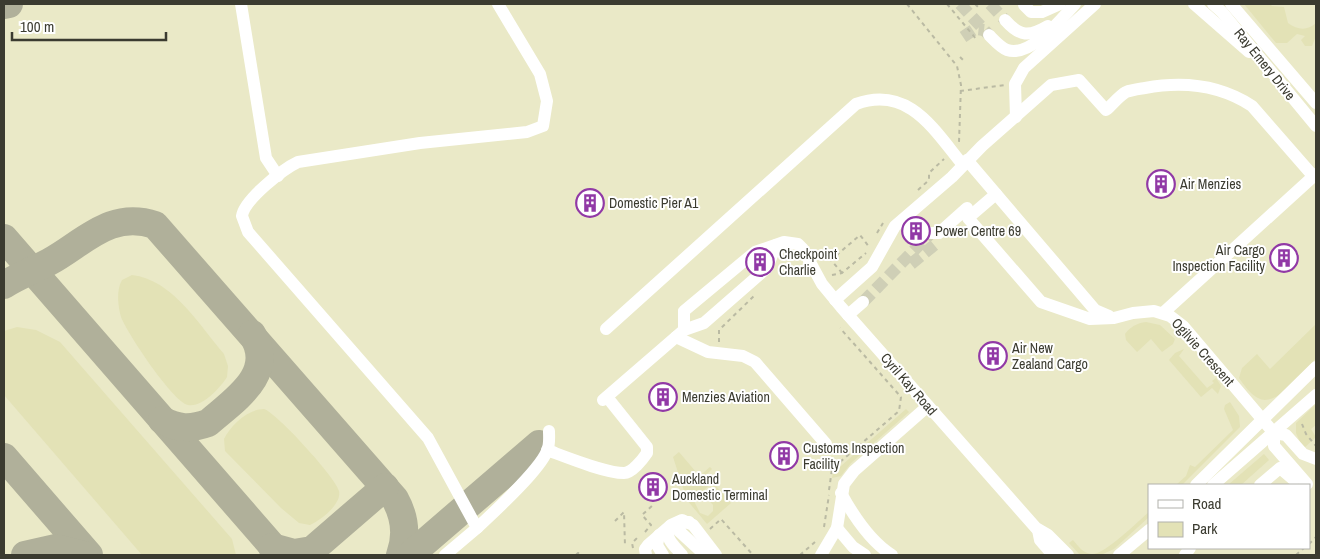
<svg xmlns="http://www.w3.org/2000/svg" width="1320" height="559" font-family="'Archivo Narrow',sans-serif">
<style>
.built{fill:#eae9c7;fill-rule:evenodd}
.green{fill:#e3e2b6}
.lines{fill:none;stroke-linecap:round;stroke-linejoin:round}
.taxiway{stroke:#b0b09a;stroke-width:28}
.minor-tunnel{stroke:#cfcfb6;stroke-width:12;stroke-dasharray:12 6;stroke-linecap:butt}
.path{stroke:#babaa3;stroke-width:2;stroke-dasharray:4 4;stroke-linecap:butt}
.minor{stroke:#fff;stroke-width:12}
.labels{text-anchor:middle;stroke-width:4;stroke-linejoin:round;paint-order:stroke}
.street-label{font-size:14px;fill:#3b3b30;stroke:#fff}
.poi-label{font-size:14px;fill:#3b3b30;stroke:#fff;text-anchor:start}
</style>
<rect width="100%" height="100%" fill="#f4f4d8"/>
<path class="built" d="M4,4H1316V555H4ZM1149,485H1309V548H1149Z"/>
<g class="green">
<path d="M1244,4H1270L1272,6L1284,7L1288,23C1298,30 1307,31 1316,23V36L1312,46H1305L1301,40L1305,36L1297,34L1287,43H1276Z"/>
<path d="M132,275C172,279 200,326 224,354L228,366L227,377C220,388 202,408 188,405C173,402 127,333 121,317C118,306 116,290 122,280Z"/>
<path d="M1146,322L1160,325L1175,339L1173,344L1162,352L1151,339L1137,352L1126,340L1125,334C1130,327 1137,323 1146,322Z"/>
<path d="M1316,324V358C1305,370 1276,409 1258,398C1250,394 1244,385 1239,378L1242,368L1257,354L1270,369Z"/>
<polygon points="17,327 36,330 60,342 232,539 236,555 142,555 4,395 4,331"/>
<polygon points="1184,349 1179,356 1207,388 1214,383 1212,381 1216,378 1221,386 1218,394 1212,388 1201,397 1169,360 1175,353"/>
<polygon points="1230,402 1239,416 1240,427 1182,485 1176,485 1186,476 1190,465 1195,467 1233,430 1224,409 1225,405"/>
<polygon points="1316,404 1316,425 1311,429 1316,437 1303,449 1296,433 1296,423"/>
<path d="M264,409C276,412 337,479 339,491C342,504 321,520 310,525L299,523L281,508L225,451L224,439C231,425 248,409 264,409Z"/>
<polygon points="906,409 909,412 851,463 841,476 832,478 833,473"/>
<polygon points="679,452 696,472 687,479 691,483 710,467 712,469 706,475 712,482 694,501 700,513 708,516 713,511 713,505 705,496 715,485 731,503 707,524 687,500 673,457"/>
<polygon points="1264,454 1269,460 1241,485 1228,485"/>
<path d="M1149,512V517L1114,549L1101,555H1080L1069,543L1073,540C1078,546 1083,553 1091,554C1104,556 1138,521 1149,512Z"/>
</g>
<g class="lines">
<g class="taxiway">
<polyline points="4,5 9,4"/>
<polyline points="4,238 280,555"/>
<path d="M4,285C18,276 34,270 49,262C84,243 110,210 155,225L395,499C405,517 407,536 400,555"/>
<path d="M162,420C178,429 191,429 208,423C234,400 277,374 252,334"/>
<polyline points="4,457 89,555"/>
<polyline points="272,547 294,553 312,550 385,487"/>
<polyline points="25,555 56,548 84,555"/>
<polyline points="410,555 539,444"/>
</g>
<g class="minor-tunnel">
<polyline points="960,4 989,35"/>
<polyline points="990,4 1005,20"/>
<polyline points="963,37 975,29 984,30"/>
<polyline points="911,264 938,242"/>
<polyline points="863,302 931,233"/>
</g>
<g class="path">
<polyline points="907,4 957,66 961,85 959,142"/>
<polyline points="947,4 977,40"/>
<polyline points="975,4 979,8"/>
<polyline points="960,57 963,60"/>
<polyline points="960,91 1005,85"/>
<polyline points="918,190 929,180 929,173 944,159"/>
<polyline points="877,233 883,223"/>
<polyline points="842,273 831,260 860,235 870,248"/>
<polyline points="832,275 842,273 866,253"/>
<polyline points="719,342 719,330 755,295"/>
<polyline points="1302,424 1306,434 1316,446"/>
<polyline points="829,490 832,469 899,411 901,397 840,328"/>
<polyline points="615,521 624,512 625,546"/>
<polyline points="824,527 829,495"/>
<polyline points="710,529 721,519 753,555"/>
<polyline points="645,532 651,525 642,515 653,505 652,504"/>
<polyline points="1309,544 1316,537"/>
<polyline points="633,548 632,543 639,536"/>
<polyline points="576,555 578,553 582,555"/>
<polyline points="800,555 815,542"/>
<polyline points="1296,555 1304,548"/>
</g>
<g class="minor">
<polyline points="241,4 266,158 278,176"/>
<polyline points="1194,4 1249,52"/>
<polyline points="1213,4 1222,12 1316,126"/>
<polyline points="1231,4 1316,103"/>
<polyline points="1024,5 1031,12 1042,12 1060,4"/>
<path d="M1005,20C1020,37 1029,37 1048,26"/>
<path d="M989,35C994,40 1000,47 1007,50C1031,58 1061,19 1075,4"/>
<polyline points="1016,117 1015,84 1024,68 1095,4"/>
<polyline points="967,160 1095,310 1109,316"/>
<polyline points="996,194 968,218 1041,302 1090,319 1114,318 1133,313 1154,311 1170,316 1183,326 1274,433"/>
<polyline points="931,233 939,233 967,208 968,215"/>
<path d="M835,300L872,267L895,226L952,177L982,146L1051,85L1079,80L1106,110C1112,105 1119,96 1126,92C1131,90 1139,89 1145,88C1183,81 1220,85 1252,106L1314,177"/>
<polyline points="1163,313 1316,174"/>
<polyline points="848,315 863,302"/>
<path d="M606,329L856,104C909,85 934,130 963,165"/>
<polyline points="684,330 684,311 755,252 784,242 798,244 803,249 822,284 841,307 1036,528 1048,535 1068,555"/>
<polyline points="676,337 708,352 743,356 755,362 826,444"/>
<polyline points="603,400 684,330 704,323 767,268 776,245"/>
<polyline points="1274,433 1274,446 1307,484"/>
<polyline points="1274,433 1286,435 1303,454 1316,459"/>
<path d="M547,450C566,457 605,473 624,473C632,473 643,459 647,453V447L607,397"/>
<polyline points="1196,485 1316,367"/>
<polyline points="1213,485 1316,395"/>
<polyline points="1260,485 1280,468 1294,480"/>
<path d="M841,493C853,515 871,542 892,555"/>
<polyline points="689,522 681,523 679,531 705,555"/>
<path d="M670,526C663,538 675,546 682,555"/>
<path d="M477,528C494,512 539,471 547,451C550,445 549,437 549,431"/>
<polyline points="837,528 853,547 865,555"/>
<polyline points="1038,530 1040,540 1053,555"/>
<polyline points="659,535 657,545 663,555"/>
<path d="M445,555L477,528L428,438L248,232L242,216C244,200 283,169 298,162L420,143L527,132L543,126L547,101L540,74L498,4"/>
<polyline points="646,555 645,549 648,545 671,525 682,520 693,525 716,555"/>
<polyline points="821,555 837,528 844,484 854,471 928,406"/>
<polyline points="1119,555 1149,530"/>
<polyline points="1185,555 1190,548"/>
</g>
</g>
<defs>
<symbol id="building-ring" viewBox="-11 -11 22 22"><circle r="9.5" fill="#fff" stroke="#9139a6" stroke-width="1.5"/><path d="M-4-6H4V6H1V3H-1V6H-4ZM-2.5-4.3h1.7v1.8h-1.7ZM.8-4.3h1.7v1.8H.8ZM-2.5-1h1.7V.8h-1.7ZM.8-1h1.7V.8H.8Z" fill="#9139a6"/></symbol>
</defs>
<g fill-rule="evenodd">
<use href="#building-ring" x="1145" y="168" width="32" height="32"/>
<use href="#building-ring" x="574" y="187" width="32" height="32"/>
<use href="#building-ring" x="900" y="215" width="32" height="32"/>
<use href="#building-ring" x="1268" y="242" width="32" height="32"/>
<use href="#building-ring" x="744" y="246" width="32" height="32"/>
<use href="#building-ring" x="977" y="340" width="32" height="32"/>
<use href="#building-ring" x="647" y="381" width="32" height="32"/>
<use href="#building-ring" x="768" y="440" width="32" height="32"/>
<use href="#building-ring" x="637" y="471" width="32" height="32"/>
</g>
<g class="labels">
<g class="street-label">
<text transform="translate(1265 64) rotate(51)" y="5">Ray Emery Drive</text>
<text transform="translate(1203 352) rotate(48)" y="5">Ogilvie Crescent</text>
<text transform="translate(909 384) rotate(49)" y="5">Cyril Kay Road</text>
</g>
<g class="poi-label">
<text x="1180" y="189">Air Menzies</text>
<text x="609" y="208">Domestic Pier A1</text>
<text x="935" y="236">Power Centre 69</text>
<text x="1265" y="255" text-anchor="end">Air Cargo<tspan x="1265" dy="16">Inspection Facility</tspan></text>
<text x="779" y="259">Checkpoint<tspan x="779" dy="16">Charlie</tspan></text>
<text x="1012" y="353">Air New<tspan x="1012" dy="16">Zealand Cargo</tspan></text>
<text x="682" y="402">Menzies Aviation</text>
<text x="803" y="453">Customs Inspection<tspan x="803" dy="16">Facility</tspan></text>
<text x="672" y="484">Auckland<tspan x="672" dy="16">Domestic Terminal</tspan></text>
</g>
</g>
<rect width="1320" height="559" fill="none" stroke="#3b3b30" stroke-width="10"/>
<rect x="1148" y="484" width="162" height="65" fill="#ffffff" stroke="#b1b1ac"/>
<rect x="1158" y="500" width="25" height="8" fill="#ffffff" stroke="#b1b1ac"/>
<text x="1192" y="509" font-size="15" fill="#3b3b30">Road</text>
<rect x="1158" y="522" width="25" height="15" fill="#e3e2b6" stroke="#b1b1ac"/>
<text x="1192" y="534" font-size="15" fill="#3b3b30">Park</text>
<path d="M12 32v8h154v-8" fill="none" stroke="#3b3b30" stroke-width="2.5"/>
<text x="20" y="32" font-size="15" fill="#3b3b30" stroke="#ffffff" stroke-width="4" paint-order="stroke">100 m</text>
</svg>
